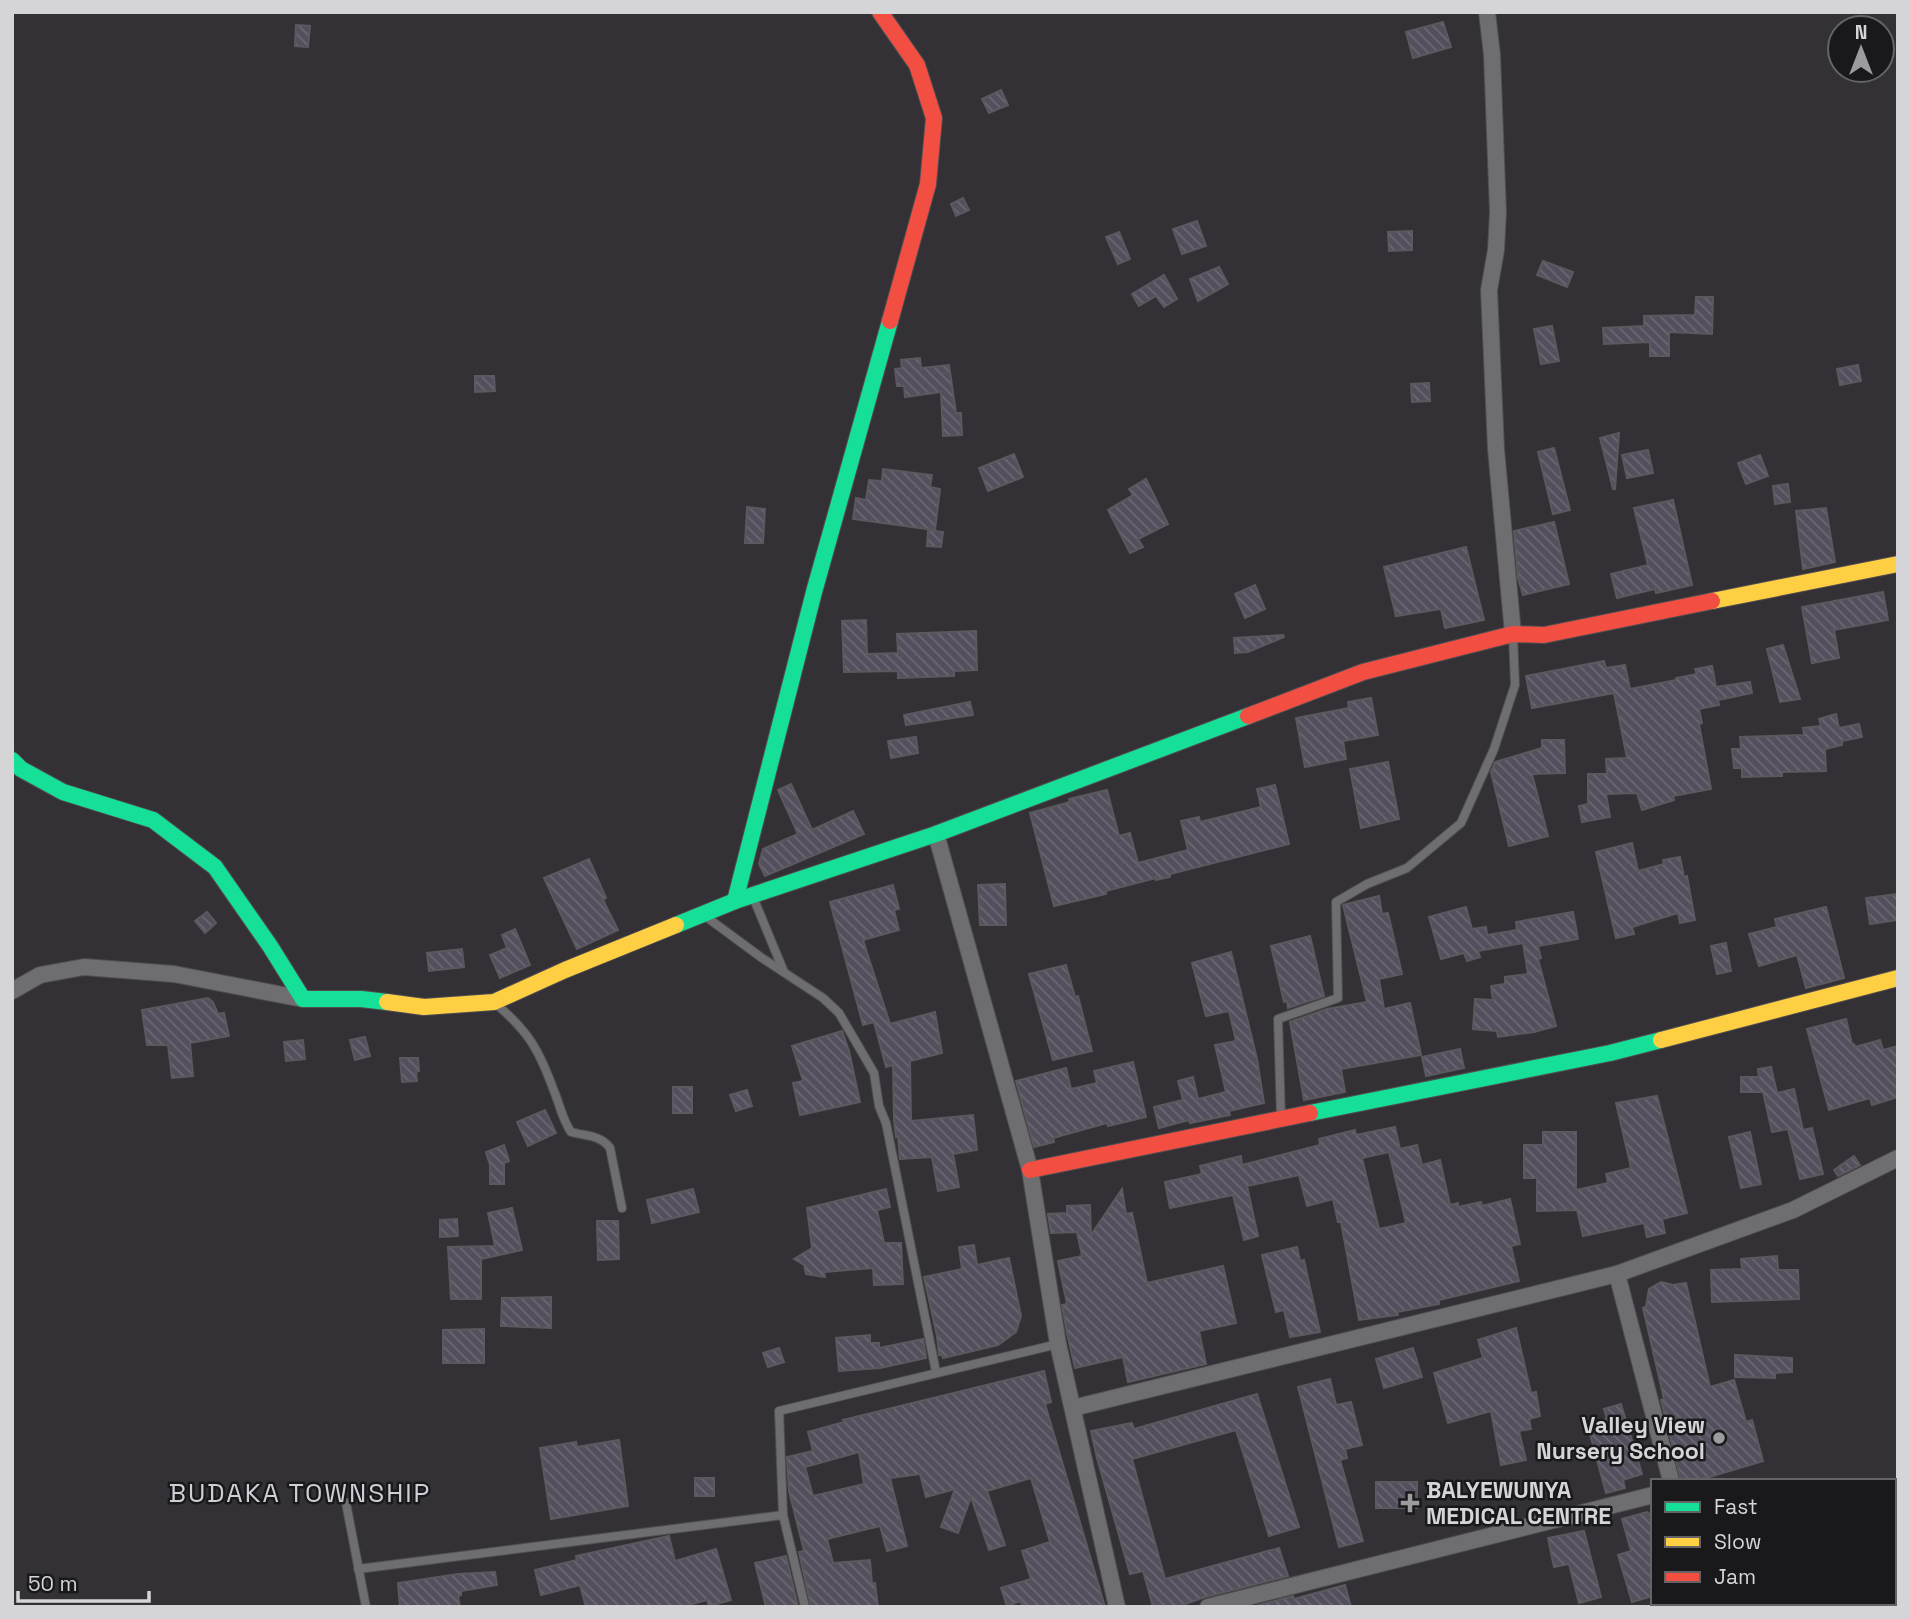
<svg xmlns="http://www.w3.org/2000/svg" width="1910" height="1619" font-family="'Space Grotesk',sans-serif">
<style>
.building{fill:url(#building-back-hatch);stroke:#5b595d;stroke-width:2;fill-rule:evenodd}
.lines{fill:none;stroke-linecap:round;stroke-linejoin:round}
.lane-casing{stroke:#504e51;stroke-width:10}
.street-casing{stroke:#504e51;stroke-width:18}
.fast-casing{stroke:#504e51;stroke-width:18}
.slow-casing{stroke:#504e51;stroke-width:18}
.jam-casing{stroke:#504e51;stroke-width:18}
.lane{stroke:#6e6d70;stroke-width:8}
.street{stroke:#6e6d70;stroke-width:16}
.fast{stroke:#16e098;stroke-width:16}
.slow{stroke:#ffcf43;stroke-width:16}
.jam{stroke:#f24e42;stroke-width:16}
.poi-dot{fill:#9c9b9e;stroke:#19191b;stroke-width:2.5}
.labels{text-anchor:middle;stroke-width:5;stroke-linejoin:round;paint-order:stroke}
.poi-label{font-size:23px;font-weight:bold;fill:#d5d4d7;stroke:#19191b;text-anchor:end}
.quarter-label{font-size:26px;letter-spacing:2px;fill:#cfcdd5;stroke:#19191b}
</style>
<defs>
<pattern id="building-back-hatch" width="6" height="6" patternUnits="userSpaceOnUse" patternTransform="scale(1.75)"><rect width="6" height="6" fill="#544f5c"/><path d="M-1 5l2 2M0 0l6 6M5-1l2 2" fill="none" stroke="#6c6773"/></pattern>
</defs>
<rect width="100%" height="100%" fill="#333135"/>
<g class="building">
<polygon points="1443,22 1451,47 1413,58 1406,32"/>
<polygon points="296,25 310,26 308,47 295,46"/>
<polygon points="1001,90 1008,105 989,113 982,99"/>
<polygon points="963,198 969,210 956,216 951,204"/>
<polygon points="1197,221 1206,246 1182,254 1173,229"/>
<polygon points="1412,231 1412,250 1389,251 1388,232"/>
<polygon points="1119,232 1130,259 1118,264 1106,237"/>
<polygon points="1543,261 1573,272 1567,287 1537,275"/>
<polygon points="1219,267 1228,284 1198,301 1190,279"/>
<polygon points="1164,275 1177,299 1164,307 1156,296 1139,306 1132,294"/>
<polygon points="1696,297 1713,297 1712,334 1669,332 1669,356 1650,356 1650,342 1604,344 1603,328 1644,326 1644,316 1695,315"/>
<polygon points="1552,326 1559,361 1541,364 1534,329"/>
<polygon points="920,358 921,368 949,365 956,413 961,413 962,435 943,436 941,392 905,397 904,386 897,386 895,369 902,368 901,360"/>
<polygon points="1858,365 1861,381 1840,385 1837,369"/>
<polygon points="475,376 494,376 495,391 475,392"/>
<polygon points="1429,383 1430,401 1412,402 1411,384"/>
<polygon points="1619,433 1615,489 1613,489 1600,438"/>
<polygon points="1554,448 1570,510 1553,514 1538,452"/>
<polygon points="1648,450 1653,473 1627,478 1622,455"/>
<polygon points="1014,454 1023,477 988,491 979,468"/>
<polygon points="1760,455 1768,476 1746,484 1738,463"/>
<polygon points="883,469 932,475 930,487 940,489 935,530 853,519 856,498 866,500 869,480 882,481"/>
<polygon points="1146,479 1168,524 1138,539 1143,547 1130,553 1108,510 1133,495 1129,489"/>
<polygon points="1788,484 1790,502 1775,504 1773,486"/>
<polygon points="1673,500 1692,585 1656,593 1655,589 1617,598 1611,574 1648,565 1634,508"/>
<polygon points="747,507 765,509 763,543 745,543"/>
<polygon points="1826,508 1835,562 1803,569 1796,511"/>
<polygon points="1554,522 1569,584 1523,595 1518,578 1514,531"/>
<polygon points="928,530 943,532 941,547 927,546"/>
<polygon points="1466,547 1484,620 1445,628 1441,609 1396,616 1384,567"/>
<polygon points="1255,585 1265,609 1245,618 1235,594"/>
<polygon points="1883,592 1888,620 1834,630 1839,658 1812,663 1802,607"/>
<polygon points="866,620 867,654 898,653 897,634 976,631 977,670 954,671 954,676 898,678 898,671 844,672 842,621"/>
<polygon points="1283,635 1284,637 1248,652 1235,653 1234,638"/>
<polygon points="1783,645 1800,699 1780,702 1767,649"/>
<polygon points="1604,661 1606,668 1625,665 1630,689 1676,680 1676,678 1697,674 1695,669 1712,666 1716,687 1750,682 1752,693 1718,700 1719,705 1699,709 1702,723 1699,724 1711,789 1673,796 1674,800 1642,810 1637,793 1606,794 1610,817 1582,822 1579,806 1588,804 1588,774 1607,774 1606,759 1627,758 1614,693 1532,708 1526,676"/>
<polygon points="1371,698 1378,735 1343,741 1346,759 1305,767 1296,718 1349,708 1348,702"/>
<polygon points="970,702 973,715 906,725 904,715"/>
<polygon points="1836,714 1839,728 1859,724 1862,737 1842,741 1842,745 1825,749 1826,771 1782,772 1782,776 1742,777 1742,768 1734,768 1732,749 1741,749 1740,737 1804,735 1803,728 1821,726 1819,719"/>
<polygon points="916,737 918,753 891,758 888,741"/>
<polygon points="1542,740 1564,740 1565,773 1532,774 1548,836 1509,846 1491,772 1495,762 1542,748"/>
<polygon points="1388,762 1399,819 1361,828 1350,769"/>
<polygon points="791,784 812,830 853,811 864,834 765,876 759,864 763,849 798,834 778,790"/>
<polygon points="1275,785 1289,844 1170,874 1170,877 1156,880 1156,878 1106,891 1106,894 1054,906 1030,813 1070,802 1069,799 1107,790 1119,836 1130,833 1138,863 1188,850 1181,821 1199,817 1200,822 1261,807 1257,789"/>
<polygon points="1632,843 1638,871 1664,864 1663,860 1680,857 1684,877 1687,876 1695,920 1680,923 1678,913 1632,927 1634,934 1616,938 1596,852"/>
<polygon points="589,859 606,898 603,900 618,930 577,949 544,878"/>
<polygon points="1005,884 1006,925 980,925 978,885"/>
<polygon points="893,885 899,909 894,910 899,930 863,940 890,1024 935,1012 942,1053 910,1061 911,1121 973,1115 977,1150 953,1154 959,1187 938,1191 932,1157 900,1159 898,1136 896,1137 894,1120 893,1065 886,1067 874,1022 863,1025 830,902"/>
<polygon points="1898,894 1898,920 1870,924 1866,898"/>
<polygon points="1379,896 1382,914 1388,913 1402,974 1379,979 1384,1009 1410,1003 1421,1055 1341,1069 1345,1092 1304,1100 1290,1022 1327,1009 1367,1002 1343,905"/>
<polygon points="1466,907 1472,929 1486,927 1487,935 1517,930 1516,922 1573,912 1578,939 1538,946 1541,958 1538,959 1556,1026 1534,1032 1498,1037 1497,1031 1473,1029 1475,999 1493,1000 1491,986 1505,984 1505,977 1528,974 1523,943 1478,951 1480,957 1467,961 1464,953 1441,959 1429,917"/>
<polygon points="1826,907 1844,978 1806,988 1797,955 1759,966 1749,934 1777,927 1775,919"/>
<polygon points="207,912 216,923 205,933 195,921"/>
<polygon points="515,929 530,965 500,978 490,955 507,948 502,935"/>
<polygon points="1310,936 1324,996 1288,1008 1287,1001 1284,1002 1271,946"/>
<polygon points="1726,943 1731,971 1717,974 1711,946"/>
<polygon points="462,949 464,967 429,971 427,953"/>
<polygon points="1231,952 1257,1059 1264,1103 1229,1111 1230,1115 1190,1123 1189,1120 1159,1128 1154,1107 1183,1100 1178,1081 1193,1077 1198,1099 1226,1092 1215,1045 1236,1041 1229,1011 1206,1016 1192,963"/>
<polygon points="1066,965 1075,997 1078,996 1092,1051 1053,1060 1029,974"/>
<polygon points="208,998 213,1002 218,1014 224,1013 229,1036 190,1043 193,1076 172,1078 168,1045 147,1045 142,1010"/>
<polygon points="1846,1019 1852,1044 1854,1044 1855,1047 1880,1040 1883,1050 1898,1046 1898,1097 1872,1105 1870,1098 1829,1110 1807,1029"/>
<polygon points="842,1031 849,1051 860,1102 800,1115 793,1083 803,1081 792,1046"/>
<polygon points="365,1037 370,1056 355,1060 350,1040"/>
<polygon points="303,1040 305,1059 286,1061 284,1042"/>
<polygon points="1460,1049 1464,1068 1426,1076 1422,1057"/>
<polygon points="400,1058 418,1058 419,1071 416,1072 417,1081 402,1082"/>
<polygon points="1133,1062 1146,1117 1108,1126 1107,1123 1053,1138 1054,1142 1034,1147 1016,1081 1066,1068 1071,1089 1097,1083 1094,1071"/>
<polygon points="1771,1067 1777,1093 1794,1089 1803,1130 1812,1128 1823,1174 1800,1179 1788,1129 1772,1132 1763,1092 1741,1092 1741,1077 1759,1077 1758,1069"/>
<rect x="673" y="1087" width="19" height="26"/>
<polygon points="747,1090 752,1106 736,1111 730,1095"/>
<polygon points="1657,1096 1687,1213 1662,1219 1665,1233 1647,1237 1644,1223 1583,1236 1577,1210 1537,1211 1537,1178 1524,1178 1524,1145 1543,1145 1543,1132 1576,1132 1576,1190 1608,1183 1606,1174 1631,1168 1616,1103"/>
<polygon points="545,1110 556,1133 528,1146 517,1122"/>
<path d="M1395,1127L1400,1149L1417,1145L1422,1165L1440,1160L1450,1205L1458,1203V1207L1481,1202L1482,1206L1510,1199L1520,1244L1511,1246L1519,1281L1439,1300V1304L1397,1312L1398,1315L1359,1320L1341,1222H1338L1333,1199L1307,1206L1299,1175L1247,1186L1258,1236L1244,1240L1233,1195L1170,1208L1165,1182L1202,1174L1200,1166L1241,1156L1242,1165L1320,1145L1319,1139L1355,1130L1356,1135ZM1389,1152L1406,1223L1379,1229L1362,1158Z"/>
<polygon points="1750,1132 1761,1184 1741,1188 1729,1137"/>
<polygon points="504,1145 509,1161 504,1163 504,1184 490,1184 490,1165 486,1152"/>
<polygon points="1854,1156 1860,1165 1838,1176 1834,1170"/>
<polygon points="693,1189 699,1212 652,1223 647,1200"/>
<polygon points="886,1189 890,1207 877,1210 884,1243 901,1243 903,1284 874,1285 873,1268 824,1272 825,1277 806,1274 804,1265 794,1259 812,1248 807,1208"/>
<polygon points="1122,1189 1126,1214 1132,1213 1147,1283 1223,1266 1236,1323 1199,1331 1206,1364 1128,1382 1123,1357 1075,1368 1067,1333 1062,1305 1067,1304 1058,1261 1082,1256 1077,1232 1051,1233 1048,1214 1067,1213 1067,1206 1090,1205 1091,1235"/>
<polygon points="512,1208 522,1250 481,1259 481,1299 451,1299 448,1247 495,1246 488,1213"/>
<polygon points="457,1219 458,1236 440,1237 440,1220"/>
<polygon points="597,1221 618,1221 619,1259 598,1260"/>
<polygon points="974,1245 977,1265 1009,1258 1021,1316 1016,1332 998,1345 943,1358 942,1355 939,1355 937,1336 924,1277 962,1269 959,1247"/>
<polygon points="1297,1247 1300,1261 1304,1260 1320,1332 1290,1337 1284,1310 1276,1312 1262,1255"/>
<polygon points="1777,1256 1778,1270 1798,1270 1799,1299 1712,1302 1711,1270 1742,1269 1741,1259"/>
<polygon points="1661,1282 1673,1285 1686,1283 1710,1387 1734,1380 1746,1422 1752,1420 1763,1461 1696,1481 1681,1481 1661,1400 1664,1399 1643,1308 1646,1307 1649,1289"/>
<polygon points="551,1297 551,1328 501,1326 502,1298"/>
<polygon points="1516,1328 1531,1393 1536,1392 1540,1416 1529,1419 1531,1429 1519,1431 1526,1460 1501,1465 1491,1411 1448,1423 1434,1373 1483,1358 1478,1340"/>
<polygon points="484,1329 484,1363 443,1363 443,1330"/>
<polygon points="870,1335 870,1343 879,1343 879,1348 923,1339 926,1358 880,1368 839,1371 836,1338"/>
<polygon points="779,1348 784,1362 768,1367 763,1353"/>
<polygon points="1413,1348 1422,1377 1384,1388 1376,1359"/>
<polygon points="1735,1355 1792,1358 1792,1372 1775,1373 1775,1378 1735,1377"/>
<path d="M1044,1371L1051,1402L1045,1404L1105,1607H1022L1021,1601L1007,1606L1001,1588L1031,1579L1022,1551L1050,1542L1031,1478L987,1491L1005,1545L989,1550L971,1497L958,1533L941,1527L955,1489L926,1497L920,1474L890,1478L907,1546L887,1551L880,1526L827,1539L833,1563L870,1560L872,1584L875,1583L878,1607H811L799,1552L804,1551L789,1491L787,1457L813,1451L808,1432L844,1422L843,1420ZM859,1452L864,1484L813,1496L805,1467Z"/>
<polygon points="1330,1379 1336,1405 1351,1402 1362,1445 1345,1449 1347,1458 1340,1460 1363,1541 1339,1547 1298,1387"/>
<polygon points="1257,1394 1299,1527 1269,1536 1236,1430 1132,1459 1165,1579 1279,1548 1288,1576 1205,1597 1177,1607 1153,1607 1143,1571 1130,1574 1097,1458 1091,1431 1132,1423 1134,1429"/>
<polygon points="1621,1404 1642,1474 1623,1480 1625,1488 1606,1493 1587,1423 1607,1419 1604,1409"/>
<polygon points="619,1440 628,1506 551,1519 540,1448 576,1442 577,1447"/>
<rect x="695" y="1478" width="19" height="18"/>
<rect x="1376" y="1482" width="41" height="26"/>
<polygon points="1647,1512 1653,1517 1653,1596 1632,1602 1618,1555 1631,1551 1622,1519"/>
<polygon points="1584,1531 1601,1597 1579,1603 1569,1564 1554,1567 1548,1538"/>
<polygon points="669,1536 675,1561 716,1549 731,1600 709,1606 707,1600 681,1607 586,1607 580,1585 541,1595 535,1570 577,1560 576,1556"/>
<polygon points="786,1556 798,1607 766,1607 755,1563"/>
<polygon points="495,1572 497,1585 461,1591 461,1595 458,1596 460,1607 400,1607 398,1583 458,1574"/>
<polygon points="1345,1585 1351,1607 1252,1607 1293,1596 1294,1599"/>
</g>
<g class="lines">
<defs>
<g id="lane">
<polyline points="753,897 784,972"/>
<polyline points="705,916 762,958 823,998 839,1013 874,1073 879,1106 886,1123 936,1372"/>
<path d="M496,1004C529,1032 539,1050 554,1091C560,1105 562,1119 571,1132C585,1136 601,1135 610,1148L622,1208"/>
<polyline points="1281,1118 1278,1019 1338,998 1336,902 1367,884 1407,868 1461,823 1494,749 1515,685 1513,635"/>
<polyline points="346,1503 366,1607"/>
<polyline points="358,1569 783,1515"/>
<polyline points="805,1607 783,1515 779,1411 1058,1344"/>
</g>
<g id="street">
<polyline points="1487,12 1492,55 1498,212 1496,250 1489,290 1496,449 1513,634"/>
<polyline points="936,834 1030,1170 1058,1344 1117,1607"/>
<polyline points="12,991 40,975 84,967 174,974 303,999"/>
<polyline points="1617,1274 1793,1210 1898,1158"/>
<polyline points="1073,1408 1617,1274 1671,1481"/>
<polyline points="1706,1603 1707,1607"/>
<polyline points="1208,1607 1653,1495"/>
</g>
<g id="fast">
<polyline points="12,760 21,769 63,792 153,820 215,867 270,946 303,999 361,999 387,1002"/>
<polyline points="735,901 814,592 890,321"/>
<polyline points="676,925 735,901 936,834 1248,716"/>
<polyline points="1310,1113 1610,1053 1661,1040"/>
</g>
<g id="slow">
<polyline points="1712,601 1898,564"/>
<polyline points="387,1002 424,1007 494,1002 565,970 676,925"/>
<polyline points="1661,1040 1898,978"/>
</g>
<g id="jam">
<polyline points="880,12 917,65 934,118 928,184 890,321"/>
<polyline points="1248,716 1363,672 1513,634 1544,635 1712,601"/>
<polyline points="1030,1170 1310,1113"/>
</g>
</defs>
<use href="#lane" class="lane-casing"/>
<use href="#street" class="street-casing"/>
<use href="#fast" class="fast-casing"/>
<use href="#slow" class="slow-casing"/>
<use href="#jam" class="jam-casing"/>
<use href="#lane" class="lane"/>
<use href="#street" class="street"/>
<use href="#fast" class="fast"/>
<use href="#slow" class="slow"/>
<use href="#jam" class="jam"/>
</g>
<g class="poi-dot">
<circle cx="1719" cy="1438" r="7"/>
<path d="M1406.5 1492.5h7v7h7v7h-7v7h-7v-7h-7v-7h7z"/>
</g>
<g class="labels">
<g class="poi-label">
<text x="1705" y="1433">Valley View<tspan x="1705" dy="26">Nursery School</tspan></text>
<text x="1426" y="1498" text-anchor="start">BALYEWUNYA<tspan x="1426" dy="26">MEDICAL CENTRE</tspan></text>
</g>
<g class="quarter-label">
<text x="300" y="1502">BUDAKA TOWNSHIP</text>
</g>
</g>
<rect width="1910" height="1619" fill="none" stroke="#d5d4d7" stroke-width="28"/>
<rect x="1651" y="1479" width="245" height="126" fill="#19191b" stroke="#646466" stroke-width="2"/>
<rect x="1665" y="1502" width="35" height="10" fill="#16e098" stroke="#646466" stroke-width="2"/>
<text x="1714" y="1514" font-size="21" fill="#d5d4d7">Fast</text>
<rect x="1665" y="1537" width="35" height="10" fill="#ffcf43" stroke="#646466" stroke-width="2"/>
<text x="1714" y="1549" font-size="21" fill="#d5d4d7">Slow</text>
<rect x="1665" y="1572" width="35" height="10" fill="#f24e42" stroke="#646466" stroke-width="2"/>
<text x="1714" y="1584" font-size="21" fill="#d5d4d7">Jam</text>
<g transform="translate(1861 49)"><circle r="33" fill="#19191b" stroke="#646466" stroke-width="2"/>
<path d="M0-5L12 26L0 18L-12 26Z" fill="#9c9b9e"/>
<text y="-10" font-size="19" font-weight="bold" text-anchor="middle" fill="#d5d4d7">N</text>
</g>
<path d="M18 1591v10h131v-10" fill="none" stroke="#d5d4d7" stroke-width="3.5"/>
<text x="28" y="1591" font-size="21" fill="#d5d4d7" stroke="#19191b" stroke-width="5" paint-order="stroke">50 m</text>
</svg>
